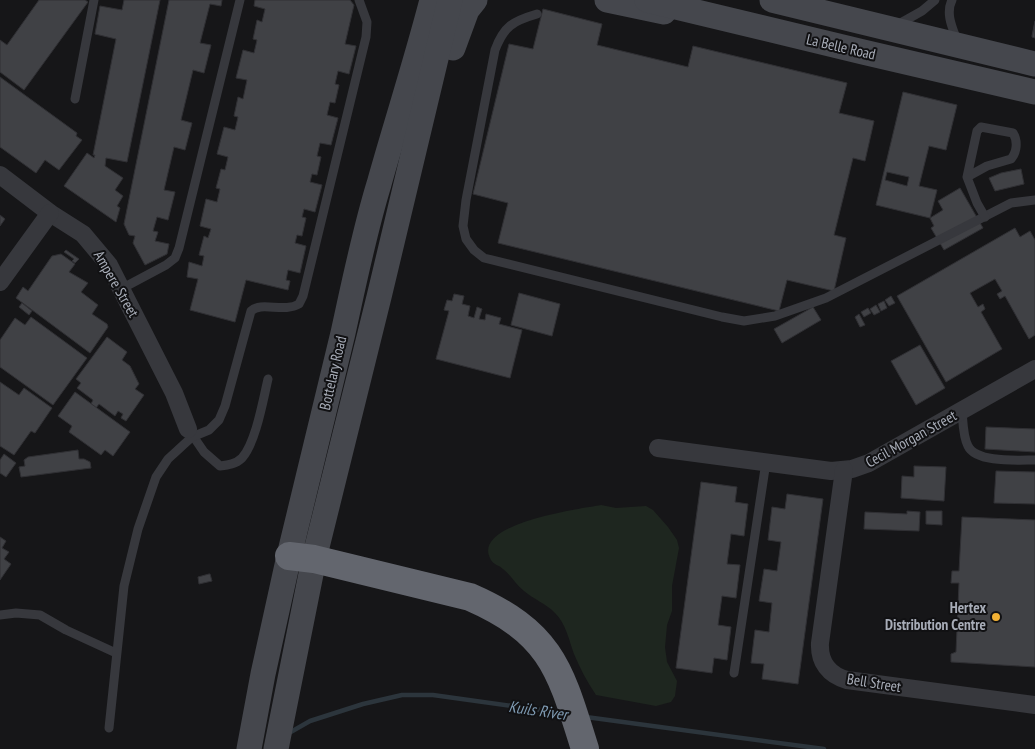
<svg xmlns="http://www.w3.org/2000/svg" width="1035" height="749" font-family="'PT Sans Narrow',sans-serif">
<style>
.green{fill:#1e261f}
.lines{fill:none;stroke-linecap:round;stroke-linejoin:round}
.stream{stroke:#2c353c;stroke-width:4.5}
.building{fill:#404145;stroke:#303034;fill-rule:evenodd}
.service{stroke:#37383d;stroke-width:9}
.minor{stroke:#37383d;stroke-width:18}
.secondary{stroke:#45474d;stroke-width:25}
.motorway{stroke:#63666e;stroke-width:28}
.poi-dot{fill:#f2b134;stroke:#111113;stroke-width:2}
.labels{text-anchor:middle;stroke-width:4;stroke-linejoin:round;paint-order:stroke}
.street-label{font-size:15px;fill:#a8adb8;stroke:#111113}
.poi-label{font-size:15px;font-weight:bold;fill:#a8adb8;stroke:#111113;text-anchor:end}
.water-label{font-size:16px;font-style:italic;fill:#7f9bb3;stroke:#111113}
</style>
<rect width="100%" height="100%" fill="#161618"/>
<path class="green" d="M601,505L616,508L646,506L653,510L668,527L677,540L679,548L672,586V611L667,625L665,647L667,662L677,681L675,696L671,702L656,706L596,695C587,682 580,668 574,654C569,640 566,624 555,613C547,604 533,599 524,591C516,585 511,575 503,569C499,565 494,565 491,560C469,523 580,509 601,505Z"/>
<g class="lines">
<g class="stream">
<polyline points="586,717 824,749"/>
<polyline points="289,733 310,721 363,704 402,695 433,695 563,713"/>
</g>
</g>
<g class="building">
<polygon points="39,0 85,0 88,2 24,90 0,72 0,40 7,45"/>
<polygon points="124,0 160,0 127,162 106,158 105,166 123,178 115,190 123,196 117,206 120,208 116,222 64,186 87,153 94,158 95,155 93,155 116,39 95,34 100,6 122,10"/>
<polygon points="169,0 222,0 221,6 210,4 200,43 211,45 204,73 193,70 181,120 192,123 185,150 174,147 164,190 175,192 168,220 157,217 153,231 158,232 155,241 169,244 167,254 145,265 133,243 135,236 129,235 124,224"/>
<polygon points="255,0 350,0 354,5 345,44 356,46 349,74 338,71 335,84 339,85 335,103 330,102 327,115 338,118 331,145 320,143 317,156 321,157 317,175 312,174 310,182 322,185 315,212 304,209 302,217 306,218 302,236 297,235 295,243 306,246 300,273 288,270 286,280 290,281 288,290 246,280 235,322 190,310 198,279 187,277 189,262 202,266 204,256 199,255 204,236 208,238 211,229 200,226 206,199 217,202 220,189 216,188 221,169 225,170 228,157 217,154 224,127 235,130 238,117 234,116 238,97 243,99 247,80 236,78 243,50 254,53 257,40 253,39 257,20 262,22 265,9 254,6"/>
<polygon points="543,9 602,24 597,45 688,67 693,46 847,83 839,113 874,121 865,161 853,158 834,235 846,238 834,291 787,280 779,311 498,243 508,203 473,194 509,44 533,49"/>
<polygon points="1035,21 1035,37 1032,36"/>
<polygon points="1035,22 1035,38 1032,37"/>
<polygon points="0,77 77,133 76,136 82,140 59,170 45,160 36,173 0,147"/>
<path d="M903,92L957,105L946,150L929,146L919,186L937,190L930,218L876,205ZM887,172L909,177L907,186L885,180Z"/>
<polygon points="1021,169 1024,184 995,191 989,178 1001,173"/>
<polygon points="960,188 983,228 944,250 931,228 934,226 930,218 943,210 938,201"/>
<polygon points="0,215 5,219 0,226"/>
<polygon points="1015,228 1020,237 1030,231 1035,240 1035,335 1029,339 1005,296 1000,299 997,294 1002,291 995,279 970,293 978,307 983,304 985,309 981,312 1002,349 946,382 897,296"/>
<polygon points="66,250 79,259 75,263 72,261 74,259 64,252"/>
<polygon points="61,254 75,264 69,272 88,283 81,292 98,305 92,314 107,324 108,327 90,353 16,298 23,287 28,291 52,256"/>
<polygon points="519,293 560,304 552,336 511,325"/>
<polygon points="454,294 464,296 462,304 470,306 468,316 474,318 477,307 482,309 479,319 485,320 486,314 501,318 499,324 522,330 510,378 436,359 449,311 444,310 447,300 452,301"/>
<polygon points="891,296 895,303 889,306 885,300"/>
<polygon points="884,301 887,308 881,311 878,304"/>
<polygon points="22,303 32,311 29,315 19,307"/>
<polygon points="876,305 880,312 874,315 870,309"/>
<polygon points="813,307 821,320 782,343 774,329"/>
<polygon points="868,308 871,313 864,317 861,312"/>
<polygon points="859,314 865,325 860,327 855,317"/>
<polygon points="31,317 87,358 53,405 0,367 0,340 15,318 25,325"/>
<polygon points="107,337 127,352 122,360 130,366 139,384 135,389 144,395 126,421 121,418 123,414 118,411 115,416 99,404 96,408 91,404 93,400 77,388 81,383 76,379"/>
<polygon points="920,345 945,388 916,405 891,361"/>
<polygon points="0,382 19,395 24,388 52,408 35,433 31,431 14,455 0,446"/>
<polygon points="75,392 130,432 113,456 105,450 101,455 69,432 72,426 58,416"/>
<polygon points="986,427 1035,429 1035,452 985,449"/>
<polygon points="78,450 79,459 84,459 90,462 91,468 21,477 19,467 25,466 24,460 28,457"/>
<polygon points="4,454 16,463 6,477 0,473 0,460"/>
<polygon points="914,466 946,467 944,501 901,498 902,476 914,477"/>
<polygon points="996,471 1035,472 1035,504 994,503"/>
<polygon points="701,482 737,487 735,502 748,504 744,536 731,534 727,564 740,565 736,598 722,596 718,625 731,627 727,660 714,658 712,673 676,668"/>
<polygon points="787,494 823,499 798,684 762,679 764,664 751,663 755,630 769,632 772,603 759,601 764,569 777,571 781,542 768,540 772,507 785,509"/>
<polygon points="907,511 920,512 919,531 864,529 865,512 907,514"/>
<polygon points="926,511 942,511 942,525 926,524"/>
<polygon points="962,517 1035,520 1035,667 951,662 951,654 956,652 959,583 951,583 952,571 959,571"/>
<polygon points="0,537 6,541 2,548 9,552 4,559 11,564 0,580"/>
<polygon points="209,574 210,574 212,581 199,584 198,577"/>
</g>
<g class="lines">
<g class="service">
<path d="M952,0C945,14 953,29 958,43"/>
<path d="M537,14C513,21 504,26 495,50L466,200L463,226L466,239L474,250L484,258L722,317L744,321L775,316L826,298L1011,203L1035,200"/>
<polyline points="897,25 922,11 935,0"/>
<polyline points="75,99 94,0"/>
<path d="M967,177L987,166L1011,159C1017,152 1018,141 1013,133L981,127L977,131L967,177L977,203L985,217"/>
<polyline points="121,289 166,265 175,258 179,248 240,0"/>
<path d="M962,411C963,422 963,437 968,446C976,463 1018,460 1035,460"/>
<path d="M191,433L204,452L220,466C228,465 236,464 242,458C256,442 263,400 268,379"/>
<polyline points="0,615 16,613 40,615 66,630 116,653"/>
<polyline points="734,673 766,462"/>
<path d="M109,728L124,586L138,529L156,477L168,459L192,437L209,430L219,420L225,406L251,311C261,301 284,313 299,304L303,296L366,37L367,22L359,0"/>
</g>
<g class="minor">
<polyline points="0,175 50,213 83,234 109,265 174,393 188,429"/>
<polyline points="0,282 50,213"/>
<polyline points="658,448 831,471 852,469 869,463 1035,369"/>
<path d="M844,470L820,643C819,662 829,675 847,680L1035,705"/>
</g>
<g class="secondary">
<polyline points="607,0 664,12"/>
<polyline points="647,0 863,52 1035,92"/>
<polyline points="772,0 1035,64"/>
<polyline points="453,48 467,10 475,0"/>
<path d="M249,749L263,674L289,556L343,333C354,283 364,233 379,184C396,123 416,62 432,0"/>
<polyline points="276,749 314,559 379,297 450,0"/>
</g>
<path class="motorway" d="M289,556L314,559L470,597C552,633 560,669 585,749"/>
</g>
<circle class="poi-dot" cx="996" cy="617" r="5"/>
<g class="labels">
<g class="street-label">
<text transform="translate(841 47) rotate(13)" y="5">La Belle Road</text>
<text transform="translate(116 284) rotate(60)" y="5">Ampere Street</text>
<text transform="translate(333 373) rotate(-77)" y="5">Bottelary Road</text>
<text transform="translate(911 439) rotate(-29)" y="5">Cecil Morgan Street</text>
<text transform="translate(874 683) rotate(9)" y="5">Bell Street</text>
</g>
<g class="poi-label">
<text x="986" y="613">Hertex<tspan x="986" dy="17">Distribution Centre</tspan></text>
</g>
<g class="water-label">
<text transform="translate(538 710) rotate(8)" y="6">Kuils River</text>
</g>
</g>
</svg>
